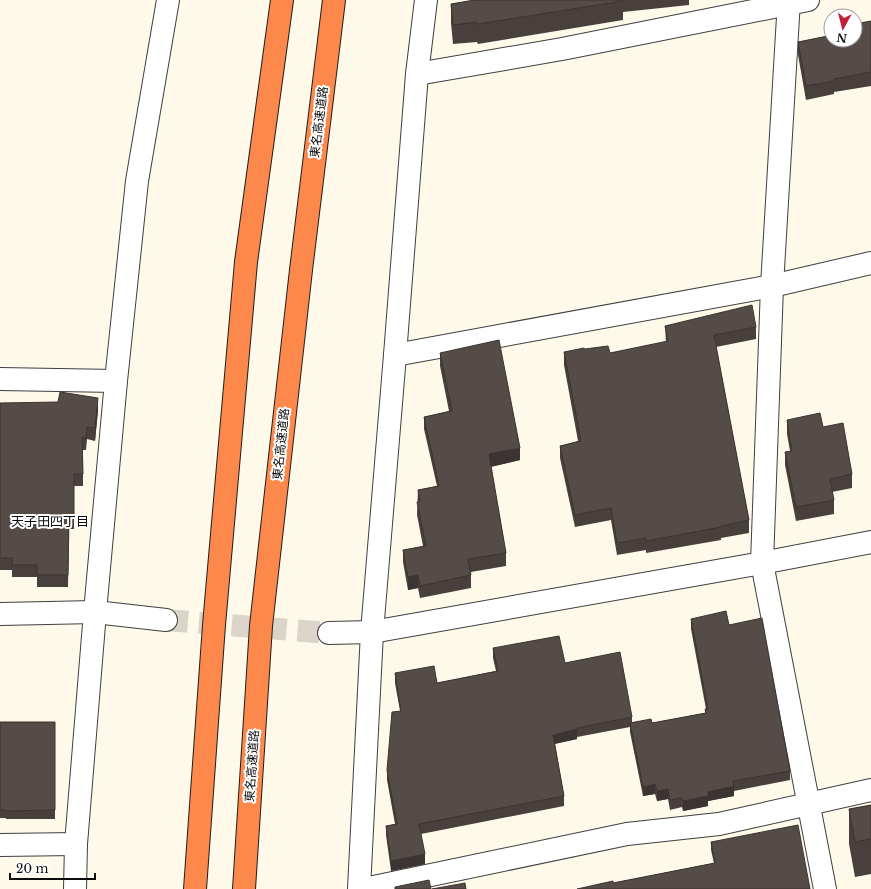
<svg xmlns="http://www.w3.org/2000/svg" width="871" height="889" font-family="'Libre Baskerville','Noto Sans JP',serif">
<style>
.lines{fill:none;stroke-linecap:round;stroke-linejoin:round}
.tertiary-tunnel{stroke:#dbd5c9;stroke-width:22;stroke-dasharray:22 11;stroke-linecap:butt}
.minor-casing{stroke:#3f3f3f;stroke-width:24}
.tertiary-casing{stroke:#3f3f3f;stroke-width:24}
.motorway-casing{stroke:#1d1d1d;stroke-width:24}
.minor{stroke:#fff;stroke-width:22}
.tertiary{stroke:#fff;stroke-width:22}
.motorway{stroke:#fd884b;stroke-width:22}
.wall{fill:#49403d}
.shaded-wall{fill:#3c3432}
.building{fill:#554b47;stroke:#3c3432}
.labels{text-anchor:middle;stroke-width:4;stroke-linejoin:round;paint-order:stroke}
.street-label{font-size:12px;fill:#0c0c0c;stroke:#fff}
.neighbourhood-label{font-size:13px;fill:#0c0c0c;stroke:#fff}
</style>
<rect width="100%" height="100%" fill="#fff9ea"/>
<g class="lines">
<polyline class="tertiary-tunnel" points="166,620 329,633"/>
<defs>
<g id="minor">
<polyline points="789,0 772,286 762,563 825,889"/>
<polyline points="417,74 562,49 808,0"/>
<polyline points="395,355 772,286 871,263"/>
<polyline points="0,379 116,381"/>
<polyline points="0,845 76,844"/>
<polyline points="75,889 76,844 95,612 116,381 137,181 168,0"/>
<polyline points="359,889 372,632 395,355 417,74 426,0"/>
<polyline points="364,889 627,834 719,824 871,790"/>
</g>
<g id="tertiary">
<polyline points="0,614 95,612 166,620"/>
<polyline points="329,633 372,632 762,563 871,542"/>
</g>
<g id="motorway">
<polyline points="195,889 214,625 246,262 282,0"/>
<polyline points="244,889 261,626 301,270 334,0"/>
</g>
</defs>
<use href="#minor" class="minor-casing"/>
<use href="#tertiary" class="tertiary-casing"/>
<use href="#motorway" class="motorway-casing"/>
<use href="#minor" class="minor"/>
<use href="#tertiary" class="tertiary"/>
<use href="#motorway" class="motorway"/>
</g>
<g class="wall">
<polygon points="471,0 689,0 689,5 623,12 623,20 478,44 477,42 453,44 451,23 451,4 471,1"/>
<polygon points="871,21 871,86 834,92 834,94 806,100 798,55 798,42 827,36 827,30"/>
<polygon points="665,326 756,327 756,339 716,347 749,520 749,533 721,538 721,540 646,553 646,550 617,555 611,520 575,527 560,458 560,446 578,441 564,365 564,352 585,349 610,353 666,342"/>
<polygon points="440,353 520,460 491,467 506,553 506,566 471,572 471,588 420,598 418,588 408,590 403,562 403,550 423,546 417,515 418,490 437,486 424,429 424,417 449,411 440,366"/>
<polygon points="0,403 98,410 95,441 87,439 86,450 83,450 83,486 74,486 74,529 69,529 68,587 37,587 37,577 12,577 12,570 0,570"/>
<polygon points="787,420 823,427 852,474 852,488 832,492 834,500 834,514 796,521 785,465 785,452 790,451 787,434"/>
<polygon points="691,619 729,625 790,771 790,780 734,791 734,796 708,801 708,806 683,811 682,807 670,810 668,799 657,801 655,794 643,796 630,732 630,727 577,737 577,739 555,744 564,796 564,806 421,834 425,864 391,871 386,835 386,826 395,824 387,780 387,770 400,711 395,683 395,673 437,683 496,671 493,658 493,648 565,663 632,717 632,722 652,723 705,713 705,709 706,709 691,629"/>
<polygon points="0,722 55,722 55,819 6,819 6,818 0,818"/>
<polygon points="871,805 871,874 855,877 849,844 849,809"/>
<polygon points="711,842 810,889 613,883 714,863 711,850"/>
</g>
<g class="shaded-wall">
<polygon points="98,398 98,410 95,441 95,428"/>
<polygon points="520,448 520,460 489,467 489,454"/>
<polygon points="418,575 418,588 408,590 408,577"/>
<polygon points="577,729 577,739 553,744 553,735"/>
<polygon points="655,784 655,794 643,796 643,787"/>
<polygon points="734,786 734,796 708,801 708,806 683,811 683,801 708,792"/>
<polygon points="668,789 668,799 657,801 657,791"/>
<polygon points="425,854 425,864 391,871 391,861"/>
</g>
<g class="building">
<polygon points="474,0 622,0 623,1 478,24 477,22 453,25 451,4"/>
<polygon points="871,21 871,72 834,79 834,81 806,86 798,42 828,36 827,30 831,29 831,40 855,40 855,24"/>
<polygon points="752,305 756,327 714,335 749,520 721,526 721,527 646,541 646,538 617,543 611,508 575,515 560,446 581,441 564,352 584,348 585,349 608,346 610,353 668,341 665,326"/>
<polygon points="499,340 520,448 489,454 506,553 468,559 471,575 420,586 418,575 408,577 403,550 426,546 417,502 420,501 418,490 439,486 424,417 452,411 440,353"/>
<polygon points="60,392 98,398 95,428 87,427 86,438 82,437 83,474 74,474 74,517 69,517 68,575 37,575 37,565 12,565 12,558 0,558 0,403 58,402"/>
<polygon points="820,413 823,427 843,423 852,474 830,479 834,500 796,507 785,452 792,451 787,420"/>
<polygon points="726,611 729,625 762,618 790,771 733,781 734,786 708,792 708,796 683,801 682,798 670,800 668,789 657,791 655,784 643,787 630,723 651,719 652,723 706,713 705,709 708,709 691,619"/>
<polygon points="559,636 565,663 620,652 632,717 577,728 577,729 553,735 564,796 419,824 425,854 391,861 386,826 397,824 387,770 392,712 401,711 395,673 434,666 437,683 498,671 493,648"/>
<polygon points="0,722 55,722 55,810 6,811 6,810 0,810"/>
<polygon points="871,805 871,839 855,842 849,809"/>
<polygon points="798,825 810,889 577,889 613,881 613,883 715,863 711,842"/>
<polygon points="429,880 431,889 395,889 395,887"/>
<polygon points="465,883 466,889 432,889"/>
</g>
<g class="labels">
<g class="street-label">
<text transform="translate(319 122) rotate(-83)" y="4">東名高速道路</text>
<text transform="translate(281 444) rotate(-84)" y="4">東名高速道路</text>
<text transform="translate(252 766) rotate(-86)" y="4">東名高速道路</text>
</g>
<g class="neighbourhood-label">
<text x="50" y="526">天子田四丁目</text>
</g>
</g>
<g transform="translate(843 28) rotate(187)"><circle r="19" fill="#ffffff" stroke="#9e9e9e"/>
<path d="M0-3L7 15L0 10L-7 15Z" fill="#c31d37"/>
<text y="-6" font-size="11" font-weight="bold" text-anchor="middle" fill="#0c0c0c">N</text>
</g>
<path d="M10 873v6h85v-6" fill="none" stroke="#0c0c0c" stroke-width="2"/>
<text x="16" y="873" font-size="12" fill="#0c0c0c" stroke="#ffffff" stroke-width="3" paint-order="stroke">20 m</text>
</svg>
